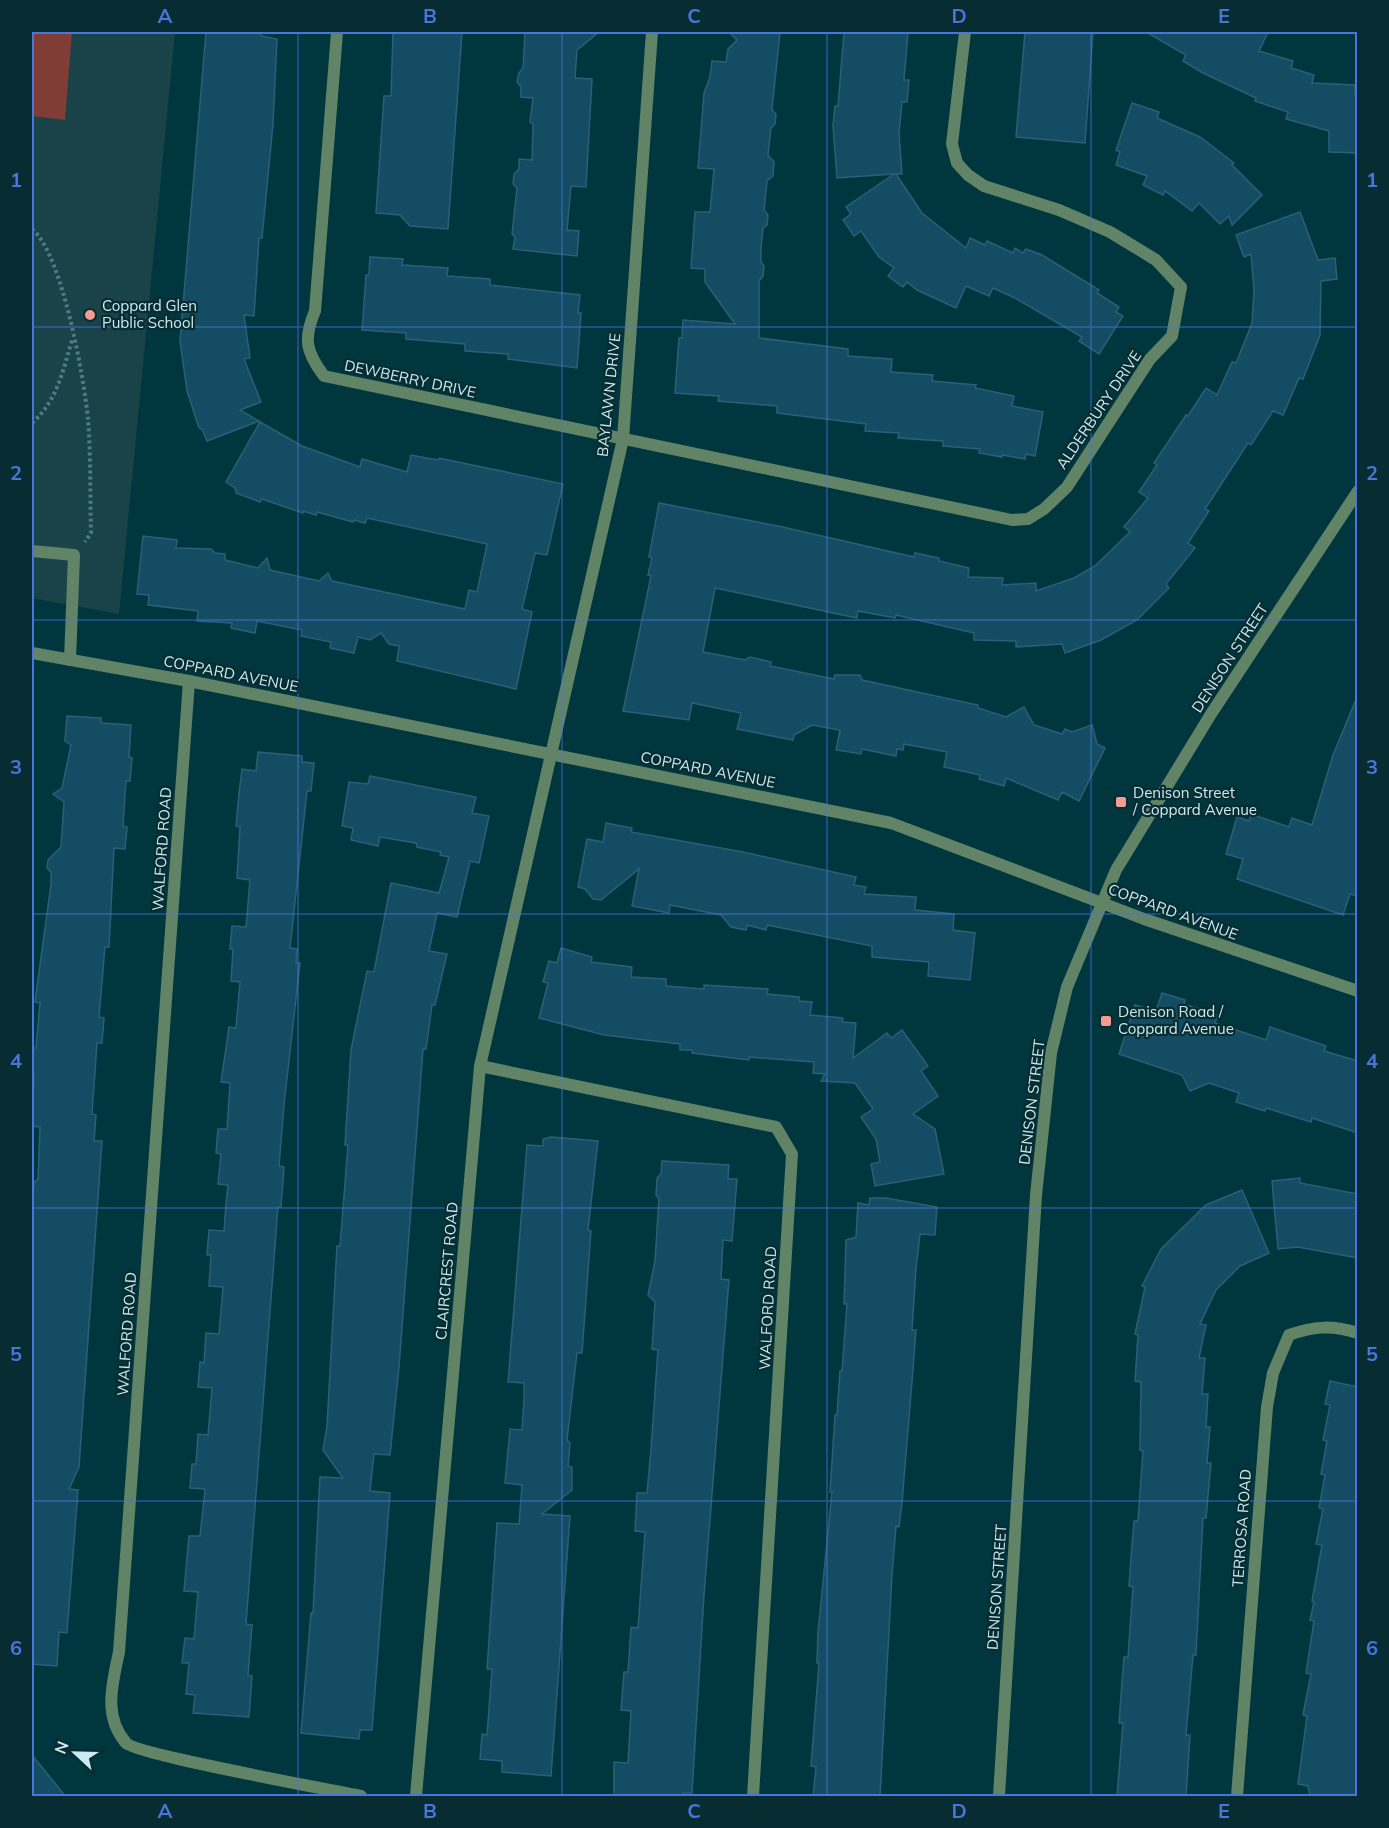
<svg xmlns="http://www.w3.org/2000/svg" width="1389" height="1828" font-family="Mulish,sans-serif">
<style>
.built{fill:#194349}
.green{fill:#7f3d36}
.building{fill:#144d63;stroke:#2a6077;stroke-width:1.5}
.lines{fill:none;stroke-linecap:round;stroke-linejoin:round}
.path{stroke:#4c7b81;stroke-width:4;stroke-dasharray:3 3;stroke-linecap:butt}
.service{stroke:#618366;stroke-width:12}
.minor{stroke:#618366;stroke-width:12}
.tertiary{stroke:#618366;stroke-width:12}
.grid{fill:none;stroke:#4875de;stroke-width:1.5;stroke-opacity:0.55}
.poi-dot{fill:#f59c90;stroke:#072c31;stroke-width:2}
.labels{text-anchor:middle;stroke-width:4.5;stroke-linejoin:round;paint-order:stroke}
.poi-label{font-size:15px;fill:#caeaef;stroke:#072c31;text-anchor:start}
.street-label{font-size:15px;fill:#caeaef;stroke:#072c31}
.neatline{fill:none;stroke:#4875de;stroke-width:2}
.grid-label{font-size:20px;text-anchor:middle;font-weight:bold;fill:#4875de}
</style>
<rect width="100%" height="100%" fill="#00373e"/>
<polygon class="built" points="32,32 175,32 119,614 32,598"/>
<polygon class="green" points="32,32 72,32 65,120 32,116"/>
<g class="building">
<polygon points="206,32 261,32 261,36 277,39 273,124 262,238 259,238 254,316 244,315 250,358 244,359 261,402 240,410 259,421 207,441 202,429 199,428 187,391 180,341"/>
<polygon points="393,32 462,32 448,229 410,226 400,215 376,213 384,96 391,96"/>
<polygon points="525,32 599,32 577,50 575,78 592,79 586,187 571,186 567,230 579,231 577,256 513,249 515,237 512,234 517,188 513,184 514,174 519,169 519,159 532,160 533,124 530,122 533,98 521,97 521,87 517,82 519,73 523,68"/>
<polygon points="729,32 780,32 772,110 776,114 775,124 771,128 768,155 774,162 773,176 767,181 764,210 768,215 767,225 763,228 761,248 761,262 764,266 763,276 759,281 759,338 848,349 848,356 892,359 891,372 933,375 932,381 976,385 975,388 1014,396 1012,406 1043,412 1035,456 1026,454 1025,459 1002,455 1002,457 979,453 980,449 943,446 943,441 898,438 899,433 865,431 866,424 777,413 777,406 718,401 719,396 675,393 679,338 682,338 683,320 735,324 705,282 705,269 691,268 695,212 710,212 714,169 698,168 704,93 710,77 712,61 726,62 728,49 737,40"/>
<polygon points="844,32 908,32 904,80 909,80 907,102 902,102 899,133 902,174 896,174 922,213 966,248 970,238 985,245 987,241 1013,253 1015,248 1023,253 1026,249 1042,255 1099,290 1097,293 1119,307 1116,312 1123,316 1099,354 1079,341 1082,337 1015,298 993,288 989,296 966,286 956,308 917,290 907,282 903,287 888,276 894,268 879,257 861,231 854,236 843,220 851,214 846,207 894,174 837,178 833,126 835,106 838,106"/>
<polygon points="1025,32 1093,32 1085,143 1016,137"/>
<polygon points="1146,32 1268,32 1259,51 1293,61 1291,68 1314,75 1312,83 1355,85 1355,95 1358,95 1358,153 1329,152 1329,131 1286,119 1288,112 1255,101 1256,98 1203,73 1183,61 1186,55"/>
<polygon points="1132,103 1159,112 1157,118 1200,137 1234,163 1232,165 1262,195 1232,225 1229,216 1220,224 1199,203 1192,211 1165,191 1163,195 1143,185 1147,176 1116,165 1120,152 1116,150"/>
<polygon points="1300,212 1318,260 1335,258 1337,279 1321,281 1320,335 1303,379 1299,378 1283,415 1273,411 1251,445 1248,443 1205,509 1209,511 1188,543 1195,548 1166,584 1169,588 1137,620 1101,640 1065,653 1062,644 1016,647 1016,641 974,640 974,633 896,615 895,618 858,611 857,618 715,588 703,652 745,660 750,657 771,662 770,666 834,679 835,675 860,675 862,680 978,705 978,708 1006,717 1024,707 1034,725 1062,734 1065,729 1072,732 1092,725 1097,744 1105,748 1079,801 1062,792 1058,800 1006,778 1004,786 979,779 980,775 944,767 947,752 904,744 903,750 897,749 896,756 862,749 861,754 836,750 840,730 812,725 794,735 793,740 737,729 741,713 692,703 689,720 623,711 651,576 648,575 652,558 649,557 659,503 778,526 914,557 915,553 939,558 939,561 969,568 968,577 1003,578 1002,585 1036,583 1036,591 1074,578 1095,566 1130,532 1124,527 1148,498 1139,492 1157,465 1154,463 1186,415 1188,416 1206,388 1217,395 1232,362 1236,363 1252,323 1254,290 1251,254 1244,257 1236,235"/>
<polygon points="370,257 403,259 402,265 448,268 447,276 490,279 490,285 580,295 578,313 581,313 577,368 508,359 508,354 465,351 465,344 406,339 406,333 362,330 366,275 369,275"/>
<polygon points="260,422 302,446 360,467 362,459 407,472 411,455 438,460 439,458 563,484 547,555 535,553 522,609 532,612 516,689 397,661 399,646 389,644 381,633 370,640 358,637 354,653 330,648 331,642 301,636 302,630 257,621 255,633 231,628 232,623 197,621 198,611 148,605 149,595 137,594 143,536 177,540 176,548 211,549 215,553 225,554 225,560 258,568 267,558 270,570 319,581 328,573 332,581 465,609 469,590 477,592 487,544 367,518 365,523 354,520 353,522 317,512 316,515 303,511 303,513 262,499 260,502 236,493 235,488 226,482"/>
<polygon points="1357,697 1358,896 1350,894 1343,915 1237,879 1243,859 1226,854 1237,817 1249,821 1251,814 1289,827 1292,818 1312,825 1333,755"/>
<polygon points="67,716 101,718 101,723 131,725 129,757 132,758 130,781 126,781 123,826 127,827 125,849 114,848 109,947 105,947 99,1017 104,1018 102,1043 97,1043 92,1114 96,1115 94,1141 102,1141 79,1467 69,1489 78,1490 67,1633 59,1632 57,1666 32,1664 32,1207 34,1182 38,1179 40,1127 32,1126 34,1076 32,1076 32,1048 36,1048 40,1003 35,1002 51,884 51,872 47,868 48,860 61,847 64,802 53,794 62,788 71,745 65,741"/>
<polygon points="258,752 302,756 302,762 314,763 311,791 307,791 290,948 297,949 296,963 300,963 284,1105 279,1166 284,1167 281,1207 278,1207 246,1624 252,1625 248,1675 252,1676 249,1717 193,1713 195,1695 186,1694 189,1663 182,1663 185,1638 194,1639 198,1592 184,1591 189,1536 200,1536 205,1489 190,1488 192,1464 196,1464 198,1434 208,1435 212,1388 198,1387 200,1362 204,1363 206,1333 219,1334 223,1287 209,1286 211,1255 207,1255 209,1230 224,1231 226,1204 228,1185 218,1184 221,1154 216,1153 218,1129 227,1129 230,1083 221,1082 229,1027 236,1028 240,982 231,981 233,949 230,949 232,926 246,927 250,880 237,878 240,827 236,826 239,793 242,769 256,771"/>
<polygon points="370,776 476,797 472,813 489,816 479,863 470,861 457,917 437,913 429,951 447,954 435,1005 432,1005 426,1049 423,1049 399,1367 390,1455 374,1454 370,1491 390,1493 372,1730 360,1730 359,1739 301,1733 311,1613 313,1613 320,1477 343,1478 323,1450 327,1426 337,1246 340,1246 348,1145 345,1145 351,1050 367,971 374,972 391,883 439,893 449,857 440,855 441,852 417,847 416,843 380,837 378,846 351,840 353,828 342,826 349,782 368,784"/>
<polygon points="606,823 632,828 631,832 743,852 856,877 854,885 866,887 864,894 916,897 915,910 954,914 953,930 975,933 970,980 928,976 929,962 872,957 872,946 767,925 766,930 747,925 746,930 731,927 721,915 670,905 669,913 632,906 639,869 601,900 593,899 585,889 578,887 587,839 603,842"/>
<polygon points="561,948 592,957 591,962 632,967 631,977 666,979 666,986 704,989 704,985 768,989 767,994 799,997 799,1001 812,1002 810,1015 843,1018 842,1022 856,1023 853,1058 887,1033 891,1038 902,1030 928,1066 921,1071 938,1096 913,1114 935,1129 944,1174 875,1186 871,1164 880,1162 876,1139 861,1117 873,1109 855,1083 821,1081 825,1074 813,1073 814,1062 749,1057 749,1060 692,1053 692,1050 680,1050 680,1044 604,1035 539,1018 548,983 543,982 549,961 557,963"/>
<polygon points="1162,993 1185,1000 1184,1004 1218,1015 1215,1023 1266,1040 1270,1027 1326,1046 1324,1051 1358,1061 1358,1133 1312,1118 1311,1122 1266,1108 1265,1111 1236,1102 1239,1093 1209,1083 1190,1091 1182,1075 1119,1054 1135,1005 1156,1011"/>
<polygon points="551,1137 598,1141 588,1230 591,1231 582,1353 577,1353 567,1440 570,1443 568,1466 572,1467 572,1490 542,1514 570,1516 551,1776 502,1772 502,1761 480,1759 482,1734 487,1735 492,1669 487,1669 497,1523 519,1524 522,1485 505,1483 510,1429 522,1430 524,1399 524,1383 508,1382 527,1145 543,1146 543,1139"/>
<polygon points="662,1161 729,1165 728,1179 737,1179 732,1241 723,1240 721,1279 729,1280 704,1595 692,1793 683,1793 682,1797 614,1797 614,1762 628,1763 631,1711 621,1710 624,1672 628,1672 631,1627 638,1628 645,1532 635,1531 637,1493 647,1493 651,1449 658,1350 652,1349 655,1302 648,1295 655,1261 659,1199 656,1195 657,1178 661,1174"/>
<polygon points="1300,1178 1300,1183 1358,1194 1358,1258 1298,1247 1278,1249 1272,1181"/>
<polygon points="1242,1190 1269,1253 1240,1266 1216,1290 1200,1324 1206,1325 1199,1358 1205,1358 1202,1394 1208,1394 1206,1427 1210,1427 1207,1463 1211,1463 1206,1518 1203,1518 1196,1655 1193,1655 1186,1735 1190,1735 1186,1797 1117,1797 1123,1723 1119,1723 1121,1695 1124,1657 1128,1657 1133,1587 1129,1586 1131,1558 1134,1521 1138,1521 1143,1451 1140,1450 1141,1382 1135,1381 1138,1335 1135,1334 1145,1287 1142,1286 1161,1249 1206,1205"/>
<polygon points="870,1198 886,1198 937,1207 935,1235 920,1234 916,1269 912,1330 916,1330 913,1369 902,1503 899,1527 896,1526 892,1575 880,1797 813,1797 816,1767 811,1766 819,1663 817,1663 818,1632 832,1492 830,1492 835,1415 837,1415 840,1371 842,1371 847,1304 844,1304 846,1240 856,1237 858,1203 869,1205"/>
<polygon points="1330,1381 1358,1387 1358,1797 1310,1797 1308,1786 1298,1784 1307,1716 1303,1715 1311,1674 1306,1673 1314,1621 1310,1620 1314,1602 1312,1601 1322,1545 1316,1544 1323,1509 1319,1508 1325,1475 1321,1474 1327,1441 1323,1440 1330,1405 1325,1404"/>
<polygon points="32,1755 66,1797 32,1797"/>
</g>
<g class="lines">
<g class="path">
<path d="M32,229C62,253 84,378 88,419C91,457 90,496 91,533L85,542"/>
<path d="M32,423C57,401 63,371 72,340"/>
</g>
<polyline class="service" points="32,551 74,555 70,660"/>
<g class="minor">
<path d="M337,32L315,311C303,339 306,352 324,376L1012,520L1028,519L1044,509L1067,487L1150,359L1172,336L1181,287L1156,260L1110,232L1059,210L984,186L968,175L957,163L952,144L965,32"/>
<polyline points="32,653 189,681 891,823 1144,919 1358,991"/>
<path d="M189,681L119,1652C112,1685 103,1716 126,1743C135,1754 332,1790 361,1796"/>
<polyline points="480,1066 776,1127 792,1154 753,1796"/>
<polyline points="416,1796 480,1066 623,439 652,32"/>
<path d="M1237,1796L1267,1407L1273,1373L1289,1335C1314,1326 1332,1325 1358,1333"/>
</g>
<polyline class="tertiary" points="999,1796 1036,1195 1051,1053 1067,987 1116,870 1211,714 1358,491"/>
</g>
<path class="grid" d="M298,32V1796M562,32V1796M827,32V1796M1091,32V1796M32,327H1358M32,620H1358M32,914H1358M32,1208H1358M32,1501H1358"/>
<g class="poi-dot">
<circle cx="90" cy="315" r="6"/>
<rect x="1115" y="796" width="12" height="12" rx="3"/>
<rect x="1100" y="1015" width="12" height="12" rx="3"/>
</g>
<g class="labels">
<g class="poi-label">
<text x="102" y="311">Coppard Glen<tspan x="102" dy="17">Public School</tspan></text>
<text x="1133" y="798">Denison Street<tspan x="1133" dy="17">/ Coppard Avenue</tspan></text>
<text x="1118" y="1017">Denison Road /<tspan x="1118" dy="17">Coppard Avenue</tspan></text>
</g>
<g class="street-label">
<text transform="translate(410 379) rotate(12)" y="5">DEWBERRY DRIVE</text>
<text transform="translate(609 395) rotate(-84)" y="5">BAYLAWN DRIVE</text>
<text transform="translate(1099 410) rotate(-56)" y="5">ALDERBURY DRIVE</text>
<text transform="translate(1230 658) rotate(-57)" y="5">DENISON STREET</text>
<text transform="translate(231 674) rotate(11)" y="5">COPPARD AVENUE</text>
<text transform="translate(708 770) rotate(11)" y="5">COPPARD AVENUE</text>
<text transform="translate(162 849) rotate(-86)" y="5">WALFORD ROAD</text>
<text transform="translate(1173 912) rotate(20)" y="5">COPPARD AVENUE</text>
<text transform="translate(1032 1102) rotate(-83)" y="5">DENISON STREET</text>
<text transform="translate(447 1271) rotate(-85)" y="5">CLAIRCREST ROAD</text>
<text transform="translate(768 1308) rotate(-87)" y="5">WALFORD ROAD</text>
<text transform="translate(127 1334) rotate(-86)" y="5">WALFORD ROAD</text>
<text transform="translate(1242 1528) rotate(-86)" y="5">TERROSA ROAD</text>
<text transform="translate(997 1587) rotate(-86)" y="5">DENISON STREET</text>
</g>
</g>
<rect width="1389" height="1828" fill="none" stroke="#072c31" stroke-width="66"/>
<g transform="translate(75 1753) rotate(292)" stroke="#072c31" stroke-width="4.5" paint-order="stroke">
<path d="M0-4.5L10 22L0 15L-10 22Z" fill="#caeaef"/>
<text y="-9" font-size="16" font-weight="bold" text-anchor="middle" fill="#caeaef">N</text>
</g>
<rect x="33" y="33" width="1323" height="1762" class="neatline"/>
<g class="grid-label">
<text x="165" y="23">A</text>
<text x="430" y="23">B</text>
<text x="694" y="23">C</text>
<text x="959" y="23">D</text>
<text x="1224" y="23">E</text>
<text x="16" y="187">1</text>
<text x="1372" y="187">1</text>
<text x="16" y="480">2</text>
<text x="1372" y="480">2</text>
<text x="16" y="774">3</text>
<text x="1372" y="774">3</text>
<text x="16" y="1068">4</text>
<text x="1372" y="1068">4</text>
<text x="16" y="1361">5</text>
<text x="1372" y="1361">5</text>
<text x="16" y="1655">6</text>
<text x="1372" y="1655">6</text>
<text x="165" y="1818">A</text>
<text x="430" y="1818">B</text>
<text x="694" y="1818">C</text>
<text x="959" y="1818">D</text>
<text x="1224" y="1818">E</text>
</g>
</svg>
